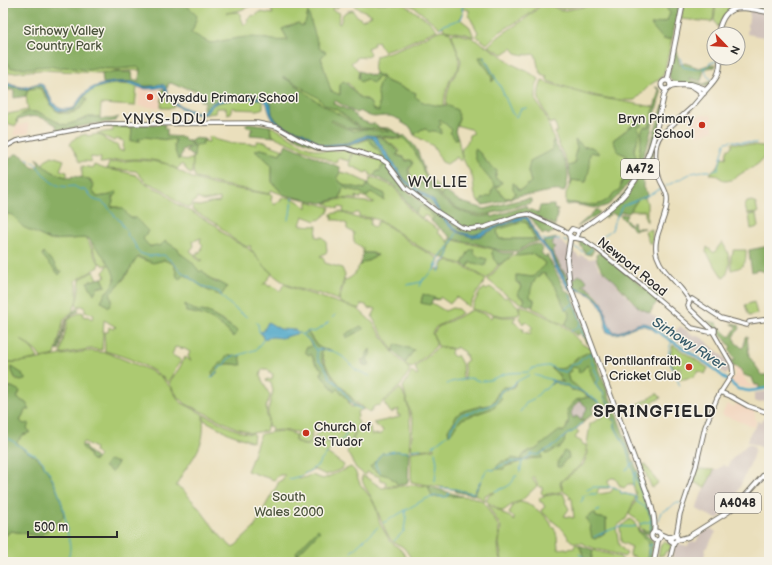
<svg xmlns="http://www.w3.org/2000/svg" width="772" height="565" font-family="'Balsamiq Sans',sans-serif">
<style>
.built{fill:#f2d5be}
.industrial{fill:#cfc1ba}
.green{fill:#acca71;stroke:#6c7a4e;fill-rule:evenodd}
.forest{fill:#89ae63;stroke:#5a6c47;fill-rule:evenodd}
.water{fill:#4ba5c8;stroke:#3b687a}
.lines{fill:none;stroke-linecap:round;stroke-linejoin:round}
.stream{stroke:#4ba5c8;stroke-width:1}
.river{stroke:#4ba5c8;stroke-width:2.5}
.secondary-casing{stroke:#6e6a5e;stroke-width:5.5}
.primary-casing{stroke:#6e6a5e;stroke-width:6}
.secondary{stroke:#fff;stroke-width:3.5}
.primary{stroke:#fff;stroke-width:4}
.poi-dot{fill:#c8321e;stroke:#f7f3e8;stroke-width:1.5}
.labels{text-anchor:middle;stroke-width:3;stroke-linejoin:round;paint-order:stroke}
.shield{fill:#f7f3e8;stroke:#686764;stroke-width:1}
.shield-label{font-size:12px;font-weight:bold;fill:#2b2b2b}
.park-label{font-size:13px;fill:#4b533c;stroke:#f7f3e8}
.poi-label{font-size:13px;fill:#2b2b2b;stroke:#f7f3e8;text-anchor:start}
.street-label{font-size:13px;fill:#2b2b2b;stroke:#f7f3e8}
.water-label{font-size:14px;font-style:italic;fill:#385c6a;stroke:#f7f3e8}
.quarter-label{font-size:15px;letter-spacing:1px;fill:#2b2b2b;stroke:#f7f3e8}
.district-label{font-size:17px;font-weight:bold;letter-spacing:1px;fill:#2b2b2b;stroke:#f7f3e8}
</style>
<rect width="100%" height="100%" fill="#f7f3e8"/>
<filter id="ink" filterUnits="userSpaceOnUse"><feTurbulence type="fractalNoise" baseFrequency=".025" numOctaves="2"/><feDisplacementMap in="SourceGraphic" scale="8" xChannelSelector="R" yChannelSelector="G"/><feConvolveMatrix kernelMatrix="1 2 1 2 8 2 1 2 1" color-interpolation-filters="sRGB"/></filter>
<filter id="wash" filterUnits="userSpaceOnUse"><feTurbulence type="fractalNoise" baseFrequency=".012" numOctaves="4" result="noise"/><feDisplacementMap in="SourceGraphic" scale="16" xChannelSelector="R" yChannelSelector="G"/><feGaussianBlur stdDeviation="0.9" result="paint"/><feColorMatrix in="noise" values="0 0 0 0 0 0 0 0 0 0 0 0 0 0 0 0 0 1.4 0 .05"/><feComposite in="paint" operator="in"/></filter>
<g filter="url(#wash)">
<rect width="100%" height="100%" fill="#eadfbc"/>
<g class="built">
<polygon points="140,88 161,89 160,108 138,106"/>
<polygon points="692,110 694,117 699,115 711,115 713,130 698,136 687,114"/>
<polygon points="28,123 29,133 13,136 16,126"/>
<polygon points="734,366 740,369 748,384 759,385 759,388 740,387 730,381 735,375"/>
<polygon points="737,402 754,410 756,424 754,427 722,415 727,404 734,407"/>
</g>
<g class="industrial">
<polygon points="750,10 769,13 769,38 747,34"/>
<polygon points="556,239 559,240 576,254 580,258 581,255 589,259 596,258 596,263 599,268 616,282 617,285 631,301 662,321 659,325 643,323 617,332 613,332 608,322 603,304 599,298 589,289 581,287 567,277 558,263 552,251 552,245 554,240"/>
<polygon points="680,326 693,335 701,337 724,357 730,365 729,370 726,375 699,352 690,350 672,336"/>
<polygon points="769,391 769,401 756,402 754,401 754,393"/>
<polygon points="580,401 584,405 587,402 590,404 587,403 585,406 587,407 587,410 581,419 582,421 585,420 582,421 575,416 575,418 572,418 571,413 574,407"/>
<polygon points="767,414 769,414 769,433 766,438 769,440 769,450 750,443 748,442 748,437 757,424 757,421 761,422"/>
<polygon points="748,444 752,445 755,449 751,462 730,509 717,519 696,509 703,490 705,487 714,470 717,470 723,465 728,467 731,460"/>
<polygon points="710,528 716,532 705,550 706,551 702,562 671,562 676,543 688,546 689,543 691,543 692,541 696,542 701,532 703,533"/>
</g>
<g class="green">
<path d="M3,3L102,69L130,68L153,3H258L238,11L226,13L239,12L244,25L248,23L247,20L253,15L255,16L260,12L273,14L268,3H352L340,5L337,8L333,7L332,10L340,13L338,23L340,24L343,14L348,11L354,10L353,12L362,20L372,15L354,6L355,3H402L429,21L437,30L403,45L383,51L378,41L373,43L374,45L367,48L370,54C368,56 362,58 358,57L351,63L359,71L358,76L362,81L365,79L375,82L377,77L381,78L382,77L375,73C371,64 376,62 376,56C398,50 418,41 438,31L442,30L450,32L459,56V63L458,69L450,80L445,95L444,106C435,107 421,103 415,96L416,93L386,81L383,78L377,91C381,98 378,104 380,112L371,108V104L367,99C357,100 355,90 349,84C348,83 345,82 343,81L340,86V95L335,93L334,108L356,122L374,127L389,128L409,140L430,183L433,181L443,192L441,195L490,212L491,215C465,222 440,200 424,182V180L419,184L416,180H413C410,170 406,174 413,164L411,160H406L404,157L397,155L400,151C396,148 386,140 381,137L397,139H402L392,135H367L319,143L284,101L205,91L202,93L193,88L140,70L98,73L40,70L6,73L3,75ZM308,13L319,49L325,52L321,58L323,62L259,84V37L273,41L288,40L282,29L298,23L302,26L306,22Z"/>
<polygon points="405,3 541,3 530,14 498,33 487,44 476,36 478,32 469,16 469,10 462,8 463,14 460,19 470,27 474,37 466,34 444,30 443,26 440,28 414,7"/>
<path d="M542,3H546L562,11L601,3H668L667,9L670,13L663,39H672L664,73L661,78L651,84L635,100C608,102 574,90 548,81L547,80V77C537,75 538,61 535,54L527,55L525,54L524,55L516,53L512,48L503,54L488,46C504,29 529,21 542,3Z"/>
<polygon points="549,3 590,3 562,9"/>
<polygon points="684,3 715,3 713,21 711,22 681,19"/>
<path d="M716,3H769V10C742,6 731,0 718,27L714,20Z"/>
<path d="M454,33L471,37L501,55L512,64L530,73L539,79L536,86V101L545,115L554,139L552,143L554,149L531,161L528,171L531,182L524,189L519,190L515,185L513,187L516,193L509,198H505L496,187L500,185L502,182L495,178L497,171L488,164L480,153L475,149L478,162L495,186L491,196L481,200L479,202C472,195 475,185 472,176C469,168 459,157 462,149C465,143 468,145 469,135L474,133L470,129L456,125L459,118L457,114V110L446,106L447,95L451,81L459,69L461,61L452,35V34ZM484,57L495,78L492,81C492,73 487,67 481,62Z"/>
<path d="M542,81L591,96L654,107L649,127L642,130L638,165L634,150L639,132L637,131L638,126H641L638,121L613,140L619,151L626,156V158C632,158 634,163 637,168L633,176L621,183L620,189C613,194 608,201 600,204C596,206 571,203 566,202V193L569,187H570L572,180L586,182L589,157L591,152L594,153L598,152L591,147H584L575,141L577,148L575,154V164L568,166C564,154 557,144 555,132H558L554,122L550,124C544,105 533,102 542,81Z"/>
<path d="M120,84L132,85L137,87L135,106L101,104L100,117H89L67,125L59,123L40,113L20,117L16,120L17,124L16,126L3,122V115L28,110L26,96L28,89L39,88C46,94 50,106 56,110C61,115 75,114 80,109C82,106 84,101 86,98L84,96C96,87 106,84 120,84Z"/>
<polygon points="162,89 164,90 166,97 174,106 173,108 161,108"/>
<polygon points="249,98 263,100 263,108 258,110 235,109 235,108 233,107 231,109 231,113 227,114 226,108 216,108 215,113 199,115 194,114 204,114 212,105 220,102"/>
<polygon points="440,118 453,130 450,132 455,139 458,138 462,159 460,161 457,157 447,164 442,162 433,146 414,135 422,129 440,131 440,129 438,127"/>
<path d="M270,126C287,133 300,146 318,150C329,152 341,149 352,151L349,161L338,158L336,163L275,137L271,134Z"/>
<path d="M113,127L132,128L131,141L145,137L167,140L175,139L174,147L179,160L180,157C185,163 187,160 193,158L192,173L190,174L182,164L177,169C158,157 134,158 112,161C108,162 104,163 100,163L101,158L91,157L90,162L85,161L80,162L70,144L76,137L86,134L87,136L98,134L105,138L104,139L115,145L117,144L119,150L122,151L124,150L123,149L124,141L117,139L114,141L97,133L113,131Z"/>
<path d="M211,136L214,139L233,144L234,143L257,144V141L267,142V144L284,150L280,154L261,149L256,150L272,165V182L284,195L271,190L270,194L218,184L196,178C190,170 194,155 195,145L202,141L209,142V138Z"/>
<polygon points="368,139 380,153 381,158 349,148 351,145"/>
<path d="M732,143L763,146L766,150C765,163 751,168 742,173C736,177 732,181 725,181L714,174H709L718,166L722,157L726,158L727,150L732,147Z"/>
<polygon points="353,152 385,162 384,166 382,166 380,171 377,171 374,176 370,175 370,173 367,171 366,173 349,165"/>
<path d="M52,156L64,160L60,170L67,172V177C57,175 50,171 43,165L45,160Z"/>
<path d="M134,160L152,161L167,164L192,178L214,185L272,195L271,200L275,205L277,202L281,201V198C292,195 299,202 307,208V201L330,207L328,213L319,220L317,219L316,221L303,216L300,225L317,226L316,237H322L326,241L327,252L320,256L323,257L325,263L342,268L345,275L338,300L318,293L317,294C309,291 300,290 293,287C275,280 261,263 250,248L251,246H249L247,247L233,239L217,224L192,210L193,205L200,206L210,203L220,202V198L204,201L197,198L189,208L177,202L164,190L146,182L136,171L107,169L109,163Z"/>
<path d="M94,165L105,169L124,172L136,175L147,185L164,192L175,203L217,226L222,232L234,241L249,249L272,274L263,285L265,283L270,287L271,285L280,291L284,284L295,289L358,309L373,323L394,354L410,370L401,385L381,404L379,406L377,405L372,408L373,410L369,413C365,408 360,406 356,402C342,388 325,371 321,350H325L317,346L309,334L304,335L308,339L312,346L306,348L305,352L309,355L311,354L316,364L323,370L321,374L335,392L338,388L349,399L348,402L351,407L359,406L364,409L357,412L358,417L356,419L359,422L352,440L347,444H343L338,446H335L323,439L314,437L326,425L324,422L317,426L311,434L312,437L309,444C304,446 298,443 295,439L298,432L279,430L271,431L272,427L268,426V410L273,391L271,383L266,381L267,379L272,380L273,374L269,373L270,371L267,369H262L260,376L270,396L266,407L268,423L266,431L251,433L236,428L186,404L178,397L169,383L180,367L185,357L191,361L188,356L190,352L185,349L175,347L172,355L181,360L168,382C151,366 127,357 105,351L104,332H108L109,327L113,329L116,327L104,320L102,350L90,349L60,354L68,320L80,312L84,313L83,316L86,317L87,316L92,319L94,315L85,311V308L80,305L79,308L76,303L78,296L80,279L94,271L98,279L87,282L94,293L97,288L106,286L102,278L106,276H105L103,272L106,269L108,264L104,266L102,263L100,264L95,254L90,240C101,252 113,264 116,281L108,291L106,292L101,301L109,307L112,301L110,294L124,279L137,257C146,261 154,264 164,260L174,264L176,272L182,278L185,275L207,290L216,294L219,282L211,280L202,270L200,272L165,241L161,246H148L143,239L148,231L144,227L140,224C137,217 135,220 129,217C125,215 122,210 119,207H114L111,206L116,192L111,195L97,197L91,190L93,189V184L90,179L82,178V166L93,168ZM201,238L200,242L203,245L201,247L202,248L200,252L195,254L200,260H203L199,261L193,253L190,251L194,246L193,241ZM185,305L194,310L207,312L212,314V315L228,324L237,332L233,337L224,327L206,316L189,312ZM369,350L371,352L367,359L370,365H363L361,359L363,361ZM228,355L240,356L241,363L240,365C229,364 221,361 217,373L212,372Z"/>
<polygon points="340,172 349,174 368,183 365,189 343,185 344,184 341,183 337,178"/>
<path d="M371,177L388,184L394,187L413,213L439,230L437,232L448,241L450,244L440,257C430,253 421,248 412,242C393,230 383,216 359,217V213H356L353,215L343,212L344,208L338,207V209L325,203L341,199L374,203V202L367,199V198L361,196L360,198L361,199L356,196L357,199L340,198L343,188L357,191L368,196L371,192L376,194H385L368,186Z"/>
<polygon points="645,197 647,203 647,222 645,219 645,211 630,211 638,199"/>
<polygon points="752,201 756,204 758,213 747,214 745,206 747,202"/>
<polygon points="420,205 434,217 432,220 425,215 422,218 415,213"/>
<path d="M340,212L357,218L371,219L370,225L375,227L378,221L391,228L412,244L439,259L435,269L441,270L444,262C453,258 478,274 486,280L476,294L469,307L456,297L450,304L440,297L439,300L434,298L422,297L421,303H432L445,311L452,308L458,309L462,313L436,327L432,333L436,342V346L412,368L408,367L405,363L414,350L396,344L393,351L372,317L376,309L372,308L368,309L366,305L361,304L360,309L346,305L339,301L345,279L346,280C359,274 355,269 362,263C366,260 373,260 377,255L373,253H363V248C356,244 352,243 354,233L347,229V224L338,220H332L333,217L331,216V214Z"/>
<polygon points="3,213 13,215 31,231 50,240 87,238 94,255 99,263 99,267 75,281 77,284 77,299 73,311 64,319 55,355 41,358 37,352 21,339 33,350 38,358 21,362 4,362"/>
<polygon points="756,214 758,227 751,229 749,215"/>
<polygon points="523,222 527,223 535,239 499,239 497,231 499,229"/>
<polygon points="652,229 652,243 649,243 645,231"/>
<polygon points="453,240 493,249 492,254 498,265 487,279 468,267 470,262 484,258 478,257 473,251 469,251 462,264 446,259 449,253"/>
<path d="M722,242C730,254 732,265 725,277L723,278L706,252L707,247L714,253Z"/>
<path d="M733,250H746C746,264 745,267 731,270V255L733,253Z"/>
<path d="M532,253L545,263C543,269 537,272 533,277L516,275L517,282L521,287L518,292L519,296L525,299L523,304L509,297L488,280L500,265L514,255Z"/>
<path d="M542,273C558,278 559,304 568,310L569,317L565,325C553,321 544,312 532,308L534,302V299L529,297C530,287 533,280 542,273Z"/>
<polygon points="490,287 505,298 507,297 518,306 520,312 518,315 503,316 471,309 481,290 482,291 484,288 487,290"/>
<polygon points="754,302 757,314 749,316 745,305"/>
<path d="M520,305C536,312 551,318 566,328C574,334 580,346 591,348L593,352L589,354V352L576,358L571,364L560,370L552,368L565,383L553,381L552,383L555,382L567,386L571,390L579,391L589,397L576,400L567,410L569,419L565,431H560L535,450L524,454L521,460C511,457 504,461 498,469L529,459L537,458L545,450L547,454L562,446L566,435L576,429L579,432L575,438L582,442V444L586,445C588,464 574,470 561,481L560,484L562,490L560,492L543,495L541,492L543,487H539L534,477H533L532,478L537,486L521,501L514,503L503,511L500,510L486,501L488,496L495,492L485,495V501L475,494L481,481L473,493C452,488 431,486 411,482V452L434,449V447L429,449L411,450L413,422L403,387L412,371L416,376L418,375L415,367L438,347L452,349L451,354L455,357L457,355L462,364L463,380H465L464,363L468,360L466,357L467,355H464V352L456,347L455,349L438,346L433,334L438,327L472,310L487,315L491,318L492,315L503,317H516L513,321L522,329H524L523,332L532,334L529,330L533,328L526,321L523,324L519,318L521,314L519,306ZM503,387L508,389L501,391L493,408L462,419L449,434L448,431L455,421L454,419L460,412L481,406L490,405L494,401L499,391Z"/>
<path d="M673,345L708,368L705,374L698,371L694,377C687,377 683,382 677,376L682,369L678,367L675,371L669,358Z"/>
<path d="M90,351L108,353L149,370L161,377L171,388L180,402L203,414C203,422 204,431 202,439C198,457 182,470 176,486C182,488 186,493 190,498C205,513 216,535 233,548L254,528L268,501L278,484V482L282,480L285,475H279L274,480L247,471C253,459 255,446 261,434C271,432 286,429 295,435V441C299,444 303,446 309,445L313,440C322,440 326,441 333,447L327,453L344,465L342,469L326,475L313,469L297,478L300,479L312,475L323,479L351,467L355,471L360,484L371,498L376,508L380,524L390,541L401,550L406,557L412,562H3V535H6L11,531L40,536L63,518C61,498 53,473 38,459C34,454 28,453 23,449C20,447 19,444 17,442L23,435L29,433L24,424L20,422L25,410L26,403L17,398L20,392L12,387H7L3,391V363C33,362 60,354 90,351ZM11,367L23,374L22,375V381L16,380L11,369ZM84,442L95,448L94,451L99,456L94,461L82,447V443Z"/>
<path d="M587,364L599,390L603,392C605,397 608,403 608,408C601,405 592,398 584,393C578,389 577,385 569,381L567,373L571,371V367L579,368V371L583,370Z"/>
<path d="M400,388C412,405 411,431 409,452L382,453L371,467L389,476L399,485L385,486L386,482L381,480L380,477L367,472L365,475L356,468L347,452L351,446L358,425L370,427L371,435L382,434L383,430L373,423L400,417V415H397L399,409L391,413L384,403Z"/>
<polygon points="657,393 661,398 650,403 648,401 644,405 638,408 639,403 652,397"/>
<path d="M606,414L615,422V427L627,450L633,470L647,507L652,522L650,531H645L640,528C640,518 634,519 629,514L637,499L633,484H628L624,488L620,486L615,478H611L608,481L609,488H599L597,493L600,494L611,492L614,487L620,490L621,493L635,496V499L626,519L616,527L619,545L627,554L624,557C611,551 597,551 584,544L583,543C565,543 571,537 561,528C555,523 548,517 542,512L541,510L545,507L542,502H540L539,498L544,496L563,493L566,501L565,502L569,509L564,516L574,518L572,499L571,498L569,499L570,496L563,491L561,482L575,471L583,465L588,453L587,444L590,424L601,418L600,417ZM594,513L596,517L606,519V532L595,539L591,531V527L586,519Z"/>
<path d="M204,415C218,421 239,434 254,434L253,442L230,434L204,420Z"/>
<polygon points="645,464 658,483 652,488 642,465"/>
<polygon points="700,469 714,470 705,488 694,482 697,470"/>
<path d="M362,476H364L382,488L412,485L428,486L433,497L461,496L472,497L483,501L499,527L498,545L500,562H416C410,558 408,553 404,548C400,544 394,544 391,540C381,527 379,509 370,495C366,488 362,484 362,476Z"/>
<path d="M519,502C529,502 550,517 552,527H554L557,536L558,549L566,548V549L574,548L575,544L579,545L584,557L590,562H502L499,543L501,527L487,504L502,512L503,514L510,517L514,521V517L509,514L513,505Z"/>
<polygon points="630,519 634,522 640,534 649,543 647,559 644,561 637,561 634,556 631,557 630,554 632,547 621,542 620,527"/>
<polygon points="664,541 671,545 670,551 666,551 664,555 658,556 661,544"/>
<polygon points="593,550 620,557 624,562 591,562"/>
</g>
<g class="forest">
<path d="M3,3H185L197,16L193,30L190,32L208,42L212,43C221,41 240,37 250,37C263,37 274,42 288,40L282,29L298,23L301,26C307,24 306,18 308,12L319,48L326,52L321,58L331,91L340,95V85L343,81C353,87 356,100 368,100L372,106L371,108L379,112C378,104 380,98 377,91L380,81L383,78L386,81L416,93L415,96L418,99L425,103L440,106L447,105L457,110L459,118L455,131L458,138L455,139L450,132L452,130L440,119L439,120L441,123L440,125L438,127L441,129V134L435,131H431L429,132L426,129H422L414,135L411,128L401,122V120C397,119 393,116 388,116C373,116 375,120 360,111L356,113L334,100L333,103L352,112L358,119L370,124H375L380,128L388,129L401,135H399L402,138L367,135L348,143L323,145L301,131L288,128L277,121L272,114L271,105L266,98C252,95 233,95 219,99C213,101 209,107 204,111L203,106L206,101H200L204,94L195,90H191L188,88L187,89L183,86L180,87L171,83L168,84V87L166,88L165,86C158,84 151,87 144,86C140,86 136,83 132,82C122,80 112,84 103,83L102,73L132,72L133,80H139L140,70L139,67L117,69L99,68L89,70L64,67L58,68L50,66L35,67V68H10L9,64L3,66ZM283,76L317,97L325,105L337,110L361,128L383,129L390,132L364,129L354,131L345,128L330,121L332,120L349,128L360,129C347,118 334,112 320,103C308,96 297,84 284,78Z"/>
<polygon points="667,3 680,3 672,39 663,39 651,25 667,21 670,13 667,9"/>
<polygon points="675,46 680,65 685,63 699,68 708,65 716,65 715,67 708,68 704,70 701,81 690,78 690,80 704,84 712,81 708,86 703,86 673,82 671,80 669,75"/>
<path d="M479,57H484L494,75L495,78L492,82C493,71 482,66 479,57Z"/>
<polygon points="359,71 373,76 375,73 383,77 381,78 377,77 373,84 366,79 361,82 358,79"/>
<path d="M38,84C46,87 47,96 51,103C53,106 57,109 61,112L74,109L84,96L87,100C81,111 63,119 53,108C47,101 47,94 40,88L28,89L26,96L14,98V90H8L7,87H3V85L27,89Z"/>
<path d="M655,87L659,88L661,92L648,143L639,166L629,183L615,199L608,205L599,208L596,207L594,208L574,204L566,205V202C571,203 596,206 600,204C608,201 613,194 620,189L622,181C630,179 633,176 636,169C634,163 633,158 625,158L626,155L618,152L613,140L632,126L639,119L643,121L642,126H638V131L640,132L634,150L638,163L642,130L644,127H649L659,90Z"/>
<polygon points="663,106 666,106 662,122 662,133 655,149 654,149 644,178 643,178 643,188 647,193 646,197 638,199 629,213 622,212 617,216 612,213 605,218 603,216 639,177"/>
<path d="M29,111L40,113L59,123L67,125L89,117H100V119H112L119,117L115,121L111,122L93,124L57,131L56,125C41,116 34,114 18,120L17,123L16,120L21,115Z"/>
<polygon points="249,123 270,126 271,134 275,137 250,135 251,130 254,130 245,125 246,124"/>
<polygon points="165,124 164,128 167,129 167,136 184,137 185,140 193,145 182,150 182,154 178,160 174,147 175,142 175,139 167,140 145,137 138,139 141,141 131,141 132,128 105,126 107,125"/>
<path d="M282,127L301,133L313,140L318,145L325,146L354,142L363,140L368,137L374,139L389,163L405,182L432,202L437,210C427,202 412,193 404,184C395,175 394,166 381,158L380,153L368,139L351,145L349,148L319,147L299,139L281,128Z"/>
<path d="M404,135C409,140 417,147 419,155C424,170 428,183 441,195L444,191L461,202L485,209L519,200L531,199V203C527,204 523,204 519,206C490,214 474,222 447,201C440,195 432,189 428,181C418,163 419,151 402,137Z"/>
<path d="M378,136C382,138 397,149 399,152L396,155L404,158L406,161L411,160L413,164C412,165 410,166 409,168C406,172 411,176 413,180H415L419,184L425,180C436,198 469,223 491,215L492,217L526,206L527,209L535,211L538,214L540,206L554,205V209L558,210L555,225L528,213L491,225L470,228L462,226L440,212L434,201L405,180L375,137Z"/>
<polygon points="193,138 205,139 205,141 202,141 203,145 195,145 194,157 185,151 194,144 185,140 192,140"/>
<path d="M554,140C555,145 558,148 560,152C568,166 571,177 564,192C556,189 545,192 537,194C532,196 526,194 521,195C508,199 496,204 482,205L479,202C482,199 487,196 491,196V192L495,186C488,175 472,163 475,149L480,153L488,164L497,171L495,178L502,182L500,185L496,187L505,198H509L516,193L513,189V183H514L519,190L524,188L531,182L528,171L530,161L553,149L552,143Z"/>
<path d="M575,140L584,147C590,145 596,149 599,154L591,152L589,157L590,166L586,182L572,180L570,187H569L571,181L568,166L575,164L576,160L574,157L577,148Z"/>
<path d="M286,144L339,167L340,172L337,178L341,183L344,184L343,185L365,189L368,183H369L368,186L385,194L384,200L371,192L368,196H365C361,190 350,190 343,188L340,198L322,203L284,195L272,182V165L255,150L261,149L280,154L281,151H283Z"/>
<path d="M15,154C25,154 27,161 33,168L37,167L39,164L37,158C47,170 55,175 71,178L72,176L89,179L91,183L94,185L92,190L97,197L111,195L116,191L117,194L113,197V201L111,206C118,209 125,206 127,215L131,218H136C140,223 144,227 148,231L143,239L150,247L156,245L160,246L165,241L178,249L181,254L191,261L200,272L202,270L211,280L217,283L218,282L227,287L221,296L207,290L185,275L179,279L177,277L174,264L164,260L153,263L138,257L121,282L110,294C113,299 112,302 109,307L101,301L106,292L108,291L115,281C113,263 99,252 88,238L50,240L23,227L13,215L3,213V164Z"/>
<path d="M385,162L408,192L440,215L453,230L459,233L472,237L483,235L500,226L525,218L529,222L540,242H537L535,239L536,242L529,244L518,251H502L474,243L462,241L453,239L431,221L434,217L421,206L415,213L394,185L374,176L377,171H380L382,166H384ZM523,222L527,223L535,239H499L497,231L499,229Z"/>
<polygon points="597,209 600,213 577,227"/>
<polygon points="622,214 627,215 625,219 631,225 634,221 635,228 645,228 634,230 620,216"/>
<polygon points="530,216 555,227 553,233 551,232 549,235 545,233 543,235"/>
<path d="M447,220C466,232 474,230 495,226C478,239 461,238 447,220Z"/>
<polygon points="450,238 453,240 449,253 446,259 440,257 450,244 448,241"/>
<path d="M557,238L554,240L552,245L555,248L552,251C558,261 562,274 573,280L579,275L583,276L587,281L582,287L585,286C592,290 598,297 603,304L591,294L569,285C566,282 565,278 563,273C556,263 550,253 543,242L547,240Z"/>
<polygon points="580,240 593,248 594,250 591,255 586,254 581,246"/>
<path d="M536,244L539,245L543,250L541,252L542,254L546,257L547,255L565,290L572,295L589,343H587L584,337L580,333L577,336L565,325L569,317V312L565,309L556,288L545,274L542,273C532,281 531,286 530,297L534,300L533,306H528L523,304L525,299L519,296L518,292L521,287L519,283L516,282V275L533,277C537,272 543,269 545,263L534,254L518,256L514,255L529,246Z"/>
<polygon points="769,246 769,273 758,270 752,272 750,261 749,250"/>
<path d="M473,248L474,250L473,251C476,258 481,257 487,259L485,266L470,262L468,267L462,264L469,251Z"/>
<polygon points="493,249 502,253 513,253 507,260 498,265 492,254"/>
<path d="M600,252L647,290L649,287L661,297L653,307L650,313L642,309H640L618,285L616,282C607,274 597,268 596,255Z"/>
<polygon points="43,253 54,263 58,271 62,271 59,275 42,255"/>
<polygon points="363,253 373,253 374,255 378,255 368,261 364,262 360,266"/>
<polygon points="102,278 106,287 102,286 97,288 94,294 87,282"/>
<polygon points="423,294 438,299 437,300 433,299 430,305 421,303"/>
<path d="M185,304L194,310L207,312L213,314L212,315L235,329L238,332L233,337C222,323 204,313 186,312Z"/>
<polygon points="77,308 79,310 66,321 59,351 57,350 66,320"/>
<polygon points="708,321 717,323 718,326 730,337 736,328 736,326 732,324 732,323 739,325 740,329 734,335 735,342 742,348 744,346 745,337 747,336 749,356 762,375 767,375 769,367 769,388 759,389 759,385 755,385 752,378 744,375 740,369 733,366 728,356 733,361 735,360 729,349 731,347 720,333"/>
<polygon points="361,326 364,329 346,338 346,334"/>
<path d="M308,331C310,338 316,347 323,349C327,350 329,349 333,351L327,350H321L323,361L333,377L358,406H353L338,389L335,392L321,374L323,370L316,364L311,354L309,355L305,352L306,348L312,346L308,339L303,334Z"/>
<polygon points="396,344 414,350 405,363 393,351"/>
<polygon points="370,349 370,355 367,359 370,365 363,365 364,359"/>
<path d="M590,351V353L593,352L613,406L610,408C606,403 605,398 603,392C594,389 592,373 587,365L580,373L578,372L579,368L571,367V371L567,373L569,381C574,384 576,385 579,389C585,395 593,398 599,403L592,408L594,414L582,421L581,419L586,411L587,407L580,401C575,403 573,408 571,413L573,418H575V416L578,417L581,421H585L574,431L566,435L564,439L565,441L562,446L547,454L545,450L541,453L542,458H530L515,463L513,465L510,464L505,467L504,469H494L502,461H508L512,458L521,460L524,454L527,452L525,454L528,453V451L535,450L559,431L563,432C570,427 569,417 567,410L576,400L589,397L579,391L571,390L567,386H563L555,382L550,385L553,381L550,380L564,382L559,379L560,376L551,368C565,370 565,368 576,359C579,356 586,354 590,351Z"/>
<path d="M228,355L240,356L242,365C234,365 226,361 220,367C218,369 217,374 213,377L212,372Z"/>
<path d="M12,367L23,374L22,376L25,378V380C16,383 14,376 11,368Z"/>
<path d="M517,382L512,389C506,388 502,390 499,395L502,398L493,408L462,419L449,435L448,429L455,421L454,419L460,412L481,406L490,405L494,401L499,391L503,387H511Z"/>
<path d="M7,387H12L20,391L17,398L26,403L30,410H25L20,421L24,424L29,423L27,429L31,432L23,435L17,442C19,444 21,447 23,449C30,454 37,456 43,464C50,473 67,507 63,518L40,536L11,531L6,535H3V391Z"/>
<polygon points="614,408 648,499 654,526 652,533 649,534 644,533 641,529 645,531 650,531 652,521 647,507 633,470 627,450 615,427 615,422 612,419 612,410"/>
<polygon points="83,445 86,446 85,448 97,459 92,460 89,457 90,455 82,447"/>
<polygon points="396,451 409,452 408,481 407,483 399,485 389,476 381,474 370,467 382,453"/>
<polygon points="564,451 568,453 569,458 565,460 561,467 558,467 558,461"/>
<polygon points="109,460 118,463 112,472 104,467"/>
<polygon points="481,480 482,480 474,495 456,492 455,489 466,492 474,493"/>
<polygon points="428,486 461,496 432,497"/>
<polygon points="594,513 595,513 596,517 606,519 606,532 595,539 592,538 590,529 591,527 586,518"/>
<path d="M638,528C641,534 648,535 653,541L651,562H647L649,543L640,534Z"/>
<polygon points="318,529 320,531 297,555 296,552"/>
<polygon points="579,545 593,550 591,562 583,557 582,551"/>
</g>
<g class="water">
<path d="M113,82H132L146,87L154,86L160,84L164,85C167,88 167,92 169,96C174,105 194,113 203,112C205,110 207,107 210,105C222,94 250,96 266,98L271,105L272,114L276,121L288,128L303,132L322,145L348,143L367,135L375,136L405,180L434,201L440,212L450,224L459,232L474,235L516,218L522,216L528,217L539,238L553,255L556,264L569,285L591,294L603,304L608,322L613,332C631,333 639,313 657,330L656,332C635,313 623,343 606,331C607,307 594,289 569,290L555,267L550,254L537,239L529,222L525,218L500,226L480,236L472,237L459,233L451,228L441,217L432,202L405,182L389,163L373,138L367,137C359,143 329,150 319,145C313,143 308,135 301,133C281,126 272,128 267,104C266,102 265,101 263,100C255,97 225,99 217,103C211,105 210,110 206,113C198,119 175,106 169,100C165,96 166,90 163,87C156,88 149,90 141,88C138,87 136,86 133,85C116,81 96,85 83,97C80,101 78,106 74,109C48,117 54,99 40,85H35L27,89L3,85V83C10,83 15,86 22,87C26,88 35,83 41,83C54,96 50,114 74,108C85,88 93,86 113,82Z"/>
<polygon points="268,322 280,329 296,330 299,333 282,338 272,337 263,339 262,334 260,333 261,331 263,332"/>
</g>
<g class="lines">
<g class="stream">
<polyline points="440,28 443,25 461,19 463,14 462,8 464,3"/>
<polyline points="484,57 501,88 512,113 516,117 521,109 527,108"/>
<polyline points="680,58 683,67 694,69 705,69 707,76 712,80"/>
<polyline points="703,67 707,67 710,63 717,61"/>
<polyline points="733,141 741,142"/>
<polyline points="726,142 731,141"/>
<polyline points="742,142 753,143"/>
<polyline points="754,143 756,143"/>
<polyline points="765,143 766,143"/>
<path d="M26,157C29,161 34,161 38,167C48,181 56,189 74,186L79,189L85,190L95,200L102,202L107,206L114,215L121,222L122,225L127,231L128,237L133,241L139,253L149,256L164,255L170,260L183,273L189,276L191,279L202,286L219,292C222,299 240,313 247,317"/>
<polyline points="713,170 718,170 725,143"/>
<polyline points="704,171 710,171"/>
<polyline points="692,173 702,171"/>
<polyline points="676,181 690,174"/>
<polyline points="666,186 674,182"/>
<polyline points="651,194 662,188"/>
<polyline points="288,220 290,215 292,198"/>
<polyline points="615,221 622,206 649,195"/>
<polyline points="604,235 612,230 614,222"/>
<path d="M543,239C549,244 553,238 560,239"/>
<polyline points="563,240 567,242"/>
<polyline points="571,245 583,252"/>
<polyline points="586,253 589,252 592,248"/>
<path d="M438,265C446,261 450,256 449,246"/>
<polyline points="434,269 437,263"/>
<polyline points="439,272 441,263"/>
<polyline points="407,285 421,282 432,272 437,267 437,262 441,255 452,242 457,232"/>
<polyline points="420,286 424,278"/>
<polyline points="570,295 581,321 578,328 571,331"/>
<polyline points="565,309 573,304"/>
<polyline points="256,323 258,324 259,332 261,332"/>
<polyline points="580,326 584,337"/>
<polyline points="299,333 308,339 315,349 333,351 343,357 356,370 370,376"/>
<polyline points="303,334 309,331 314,332 323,327 335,315"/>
<path d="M672,341C666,354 669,362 675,375"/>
<polyline points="315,350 317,351 317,357 319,361 325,367 330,378 340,386 340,389 341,388 354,406 362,409"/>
<path d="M590,354C591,363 596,371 599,380L595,383L599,390L603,392L604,398L610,405L609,409"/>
<polyline points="504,374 509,373 528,372 533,368 547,366 551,366 557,370 566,372 571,365 579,362 581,360 593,352"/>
<polyline points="534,375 553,380 552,382"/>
<polyline points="676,376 680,386"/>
<path d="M211,378C215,375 217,371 220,368V367L224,365L228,359L235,355L237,356L257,349L263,340"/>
<polyline points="482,381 490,380 504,374"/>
<polyline points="447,384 451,382 470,378 480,381"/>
<path d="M520,412L527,402L535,398L542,390L546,389L551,383L554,381L563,385H567C570,388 574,388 577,389C584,392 598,400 603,407"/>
<polyline points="613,419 615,422 615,427 627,450 633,470 645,503 647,507 649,507"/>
<path d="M3,433L8,438L29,452L36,455L44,463V465C58,485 64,507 67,529C68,542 74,549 66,562"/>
<polyline points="450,434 451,428 462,414 471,413 481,408 484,408 496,402 501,391 511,387 516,382 529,375"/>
<polyline points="433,446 447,435"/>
<polyline points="331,449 344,438 351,424"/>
<polyline points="412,450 421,449"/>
<polyline points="435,452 437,463 435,481"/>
<polyline points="384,453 396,451 409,452"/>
<polyline points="626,470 630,467 630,464 634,463"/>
<polyline points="380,472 376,467 375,462 382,453"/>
<polyline points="520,472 522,462"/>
<polyline points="289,479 301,476 317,466 327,453"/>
<polyline points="633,486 634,474 638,472"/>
<polyline points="441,488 455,489 466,492 474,493 487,469 494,470 502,465 512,462 524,461 532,454 538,455 557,444 566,435 574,431 582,423"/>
<path d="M587,490L593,487H614L620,490L621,493L635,496L637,502C650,509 653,515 650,530"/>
<path d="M495,491C504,488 512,487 515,476H517"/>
<polyline points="581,502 583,499 583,496 589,494 597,494"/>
<polyline points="663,511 670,508 675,503 680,503"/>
<polyline points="596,512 599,510"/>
<polyline points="658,520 661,512"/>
<polyline points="383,523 425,499 436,496 447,497 449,493"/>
<polyline points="640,524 652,521"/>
<path d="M594,537C597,535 616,527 620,527C626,526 631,528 636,526"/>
<polyline points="394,541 404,531 406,517 405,510"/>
<polyline points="351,552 378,527"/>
<polyline points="579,554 590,562"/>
<polyline points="637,561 644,561 648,559 649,545 653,545"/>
</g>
<polyline class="river" points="655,330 709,365 738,389 749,391 769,388"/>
</g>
</g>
<g filter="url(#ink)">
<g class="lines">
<defs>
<g id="secondary">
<polyline points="3,148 16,141 20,140 105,124 257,123 277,127 298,139 318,148 327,149 345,148 381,159 387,163 406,188 436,211 461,227 469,229 485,227 516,216 528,214 563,230 569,235"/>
<polyline points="575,238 584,240 597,249 642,285 692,328 709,332 712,331"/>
<polyline points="692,299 721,318 747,325"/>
<path d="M689,300C680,283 663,274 657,256C651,235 669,218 667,197C666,190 662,185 660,180C656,167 652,147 661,135L692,107L704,93"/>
<polyline points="690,301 688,305 689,308 712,330"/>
<polyline points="749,322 769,319"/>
<rect x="713" y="329" width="2" height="3"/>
<polyline points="720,392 730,396 748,406 769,413"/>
<polyline points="676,536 680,514 696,466 705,427 717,398 733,373 732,365 713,332"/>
<polyline points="669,562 674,543"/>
</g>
<g id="primary">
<path d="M718,34C724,0 742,8 769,12"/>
<circle cx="666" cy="85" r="4.5"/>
<polyline points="670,82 668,78 683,3"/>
<path d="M670,87C680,84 695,84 701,93H704L705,90L703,88L691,84H670"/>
<path d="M705,91C715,80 721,75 720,58"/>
<path d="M578,233L581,229C594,220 607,212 618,201C648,173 656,133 664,95L667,89"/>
<path d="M570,236L573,238H576L578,234V231L572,229L569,233L570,240L567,259L570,286L650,501C653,511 656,522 654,532"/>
<circle cx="656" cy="536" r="4.5"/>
<polyline points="660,534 667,537 672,537"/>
<polyline points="677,540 677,537 674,536 672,537 670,540 674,543 677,540 688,537 728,512 739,503 769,469"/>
<polyline points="654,562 658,540"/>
</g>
</defs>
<use href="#secondary" class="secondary-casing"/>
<use href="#primary" class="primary-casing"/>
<use href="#secondary" class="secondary"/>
<use href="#primary" class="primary"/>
</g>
</g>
<g class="poi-dot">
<circle cx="150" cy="97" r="4"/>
<circle cx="702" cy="125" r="4"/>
<circle cx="689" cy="367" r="4"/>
<circle cx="306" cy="433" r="4"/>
</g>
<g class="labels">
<g class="shield">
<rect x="621" y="159" width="38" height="20" rx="3"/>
<rect x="715" y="493" width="46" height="20" rx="3"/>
</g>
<g class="shield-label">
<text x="640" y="173">A472</text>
<text x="738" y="507">A4048</text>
</g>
<g class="park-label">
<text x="64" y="35">Sirhowy Valley<tspan x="64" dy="15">Country Park</tspan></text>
<text x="289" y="501">South<tspan x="289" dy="15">Wales 2000</tspan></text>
</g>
<g class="poi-label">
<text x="158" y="102">Ynysddu Primary School</text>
<text x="694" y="123" text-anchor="end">Bryn Primary<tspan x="694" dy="15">School</tspan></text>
<text x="681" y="365" text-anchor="end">Pontllanfraith<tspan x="681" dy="15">Cricket Club</tspan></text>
<text x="314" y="431">Church of<tspan x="314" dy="15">St Tudor</tspan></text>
</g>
<g class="street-label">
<text transform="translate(633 266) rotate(39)" y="5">Newport Road</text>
</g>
<g class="water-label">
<text transform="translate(689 343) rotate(33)" y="5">Sirhowy River</text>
</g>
<g class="quarter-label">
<text x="165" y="124">YNYS-DDU</text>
<text x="438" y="187">WYLLIE</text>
</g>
<g class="district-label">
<text x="655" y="417">SPRINGFIELD</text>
</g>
</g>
<rect width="772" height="565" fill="none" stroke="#f7f3e8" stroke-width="16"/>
<g transform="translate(726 46) rotate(115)"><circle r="19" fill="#f7f3e8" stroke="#a5a39c"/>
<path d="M0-3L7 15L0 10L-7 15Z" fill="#c8321e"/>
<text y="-6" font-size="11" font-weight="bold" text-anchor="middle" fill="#2b2b2b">N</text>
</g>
<path d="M28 531v6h89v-6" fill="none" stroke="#2b2b2b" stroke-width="2"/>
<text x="34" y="531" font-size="12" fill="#2b2b2b" stroke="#f7f3e8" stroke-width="3" paint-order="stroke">500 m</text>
</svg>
